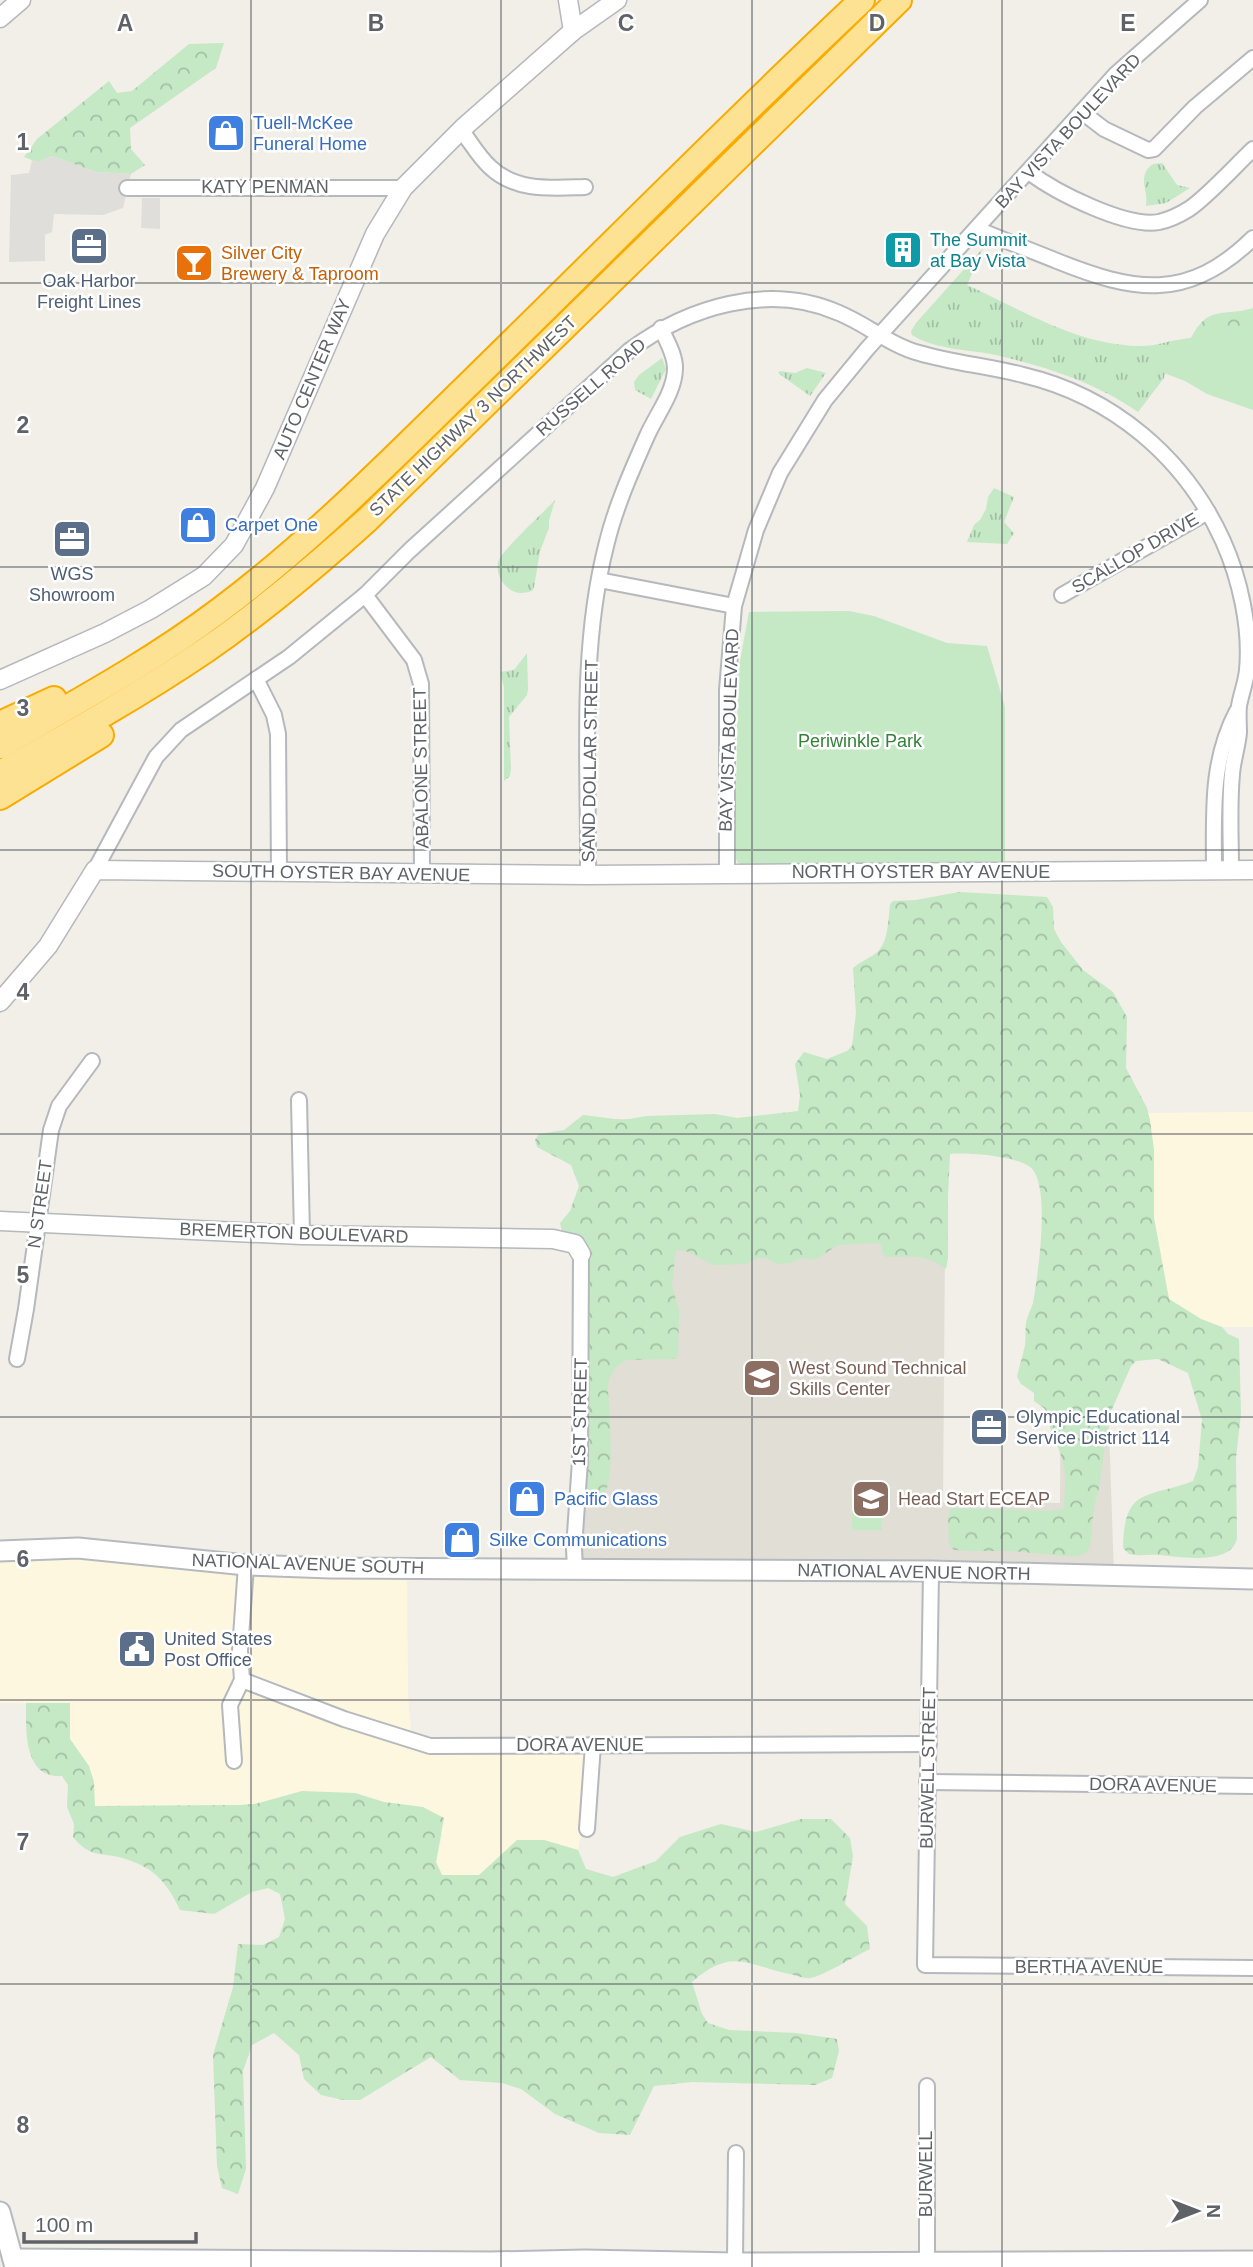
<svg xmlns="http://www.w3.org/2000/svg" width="1253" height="2267" font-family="Arial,sans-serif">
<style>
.commercial{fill:#fef7e0}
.industrial{fill:#e0deda}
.education{fill:#e1ded6}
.grass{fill:url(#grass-tufts)}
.forest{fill:url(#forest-crowns)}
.green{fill:#c5e8c5}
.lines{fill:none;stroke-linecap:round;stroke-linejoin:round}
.minor-casing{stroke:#b5b8bc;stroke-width:18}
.tertiary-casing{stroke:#b5b8bc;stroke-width:21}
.secondary-casing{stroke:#b6babf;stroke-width:23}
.motorway-casing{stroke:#f9ab00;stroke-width:28}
.minor{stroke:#fff;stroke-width:14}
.tertiary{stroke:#fff;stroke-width:18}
.secondary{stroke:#fff;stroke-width:19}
.motorway{stroke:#fde293;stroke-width:24}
.grid{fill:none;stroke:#5f6368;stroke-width:2;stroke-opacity:0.55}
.labels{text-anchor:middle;stroke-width:5;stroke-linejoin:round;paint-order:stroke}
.shop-label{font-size:18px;fill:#366cbe;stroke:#fff;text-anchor:start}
.street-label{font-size:18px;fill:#5f6368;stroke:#fff}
.culture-label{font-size:18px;fill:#0d838f;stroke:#fff;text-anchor:start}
.food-label{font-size:18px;fill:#c56008;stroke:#fff;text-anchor:start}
.service-label{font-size:18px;fill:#4e5e75;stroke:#fff}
.park-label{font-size:18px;fill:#348238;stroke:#fff}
.education-label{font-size:18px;fill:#785e54;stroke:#fff;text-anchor:start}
.grid-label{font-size:23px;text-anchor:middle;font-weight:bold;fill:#5f6368;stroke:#fff;stroke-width:5;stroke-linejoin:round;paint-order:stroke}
</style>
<defs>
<pattern id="grass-tufts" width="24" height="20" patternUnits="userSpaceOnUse" patternTransform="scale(1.75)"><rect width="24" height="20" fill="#c5e8c5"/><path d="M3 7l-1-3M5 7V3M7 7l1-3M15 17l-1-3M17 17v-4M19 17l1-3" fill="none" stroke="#a3c0a4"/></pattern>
<pattern id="forest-crowns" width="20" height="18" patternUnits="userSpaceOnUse" patternTransform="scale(1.75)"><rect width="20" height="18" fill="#c5e8c5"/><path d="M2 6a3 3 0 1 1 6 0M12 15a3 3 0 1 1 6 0" fill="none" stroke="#a3c0a4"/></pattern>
</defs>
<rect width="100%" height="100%" fill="#f1efe8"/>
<g class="commercial">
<polygon points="1253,1112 1253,1327 1222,1327 1201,1319 1169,1299 1154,1218 1154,1150 1148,1113"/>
<polygon points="0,1552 407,1569 408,1696 412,1740 593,1745 587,1829 580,1839 578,1850 544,1840 479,1875 442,1875 436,1862 442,1835 423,1807 384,1802 355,1793 240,1805 94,1806 94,1782 89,1766 70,1739 70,1704 0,1703"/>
</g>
<g class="industrial">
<polygon points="52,156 96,172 131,174 123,208 103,215 54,214 52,232 45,235 45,261 9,262 11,175 29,173 32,160 37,162"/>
<polygon points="142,198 160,198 160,229 141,228"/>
</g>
<polygon class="education" points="586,1119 946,1120 943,1502 1060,1503 1061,1340 1106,1338 1114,1576 575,1570"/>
<g class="grass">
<path d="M1162,163L1177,185L1190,188L1166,203L1146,206C1149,190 1136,176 1153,164Z"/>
<path d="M983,248L967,285C1022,310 1081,347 1144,346C1153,346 1162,343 1171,341L1164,378L1138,412C1096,383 1050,368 1000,356C972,349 937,351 912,335L911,331L916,323Z"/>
<polygon points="662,358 666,369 651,399 635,390 634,382 639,375"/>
<polygon points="807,368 826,373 810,396 778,373 780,371 795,373"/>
<polygon points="994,488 1014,497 1004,522 1014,533 1007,544 967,542 974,525 980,520 986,509 988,497"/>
<path d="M555,500L549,521V528L540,551L534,587L532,591C523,594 514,594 507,587C500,581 496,571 498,562C503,549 543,513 555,500Z"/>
<polygon points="527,653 528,689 527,695 509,717 511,768 510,776 504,781 504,687 500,672 514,670"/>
</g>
<g class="forest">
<polygon points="224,43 216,68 130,128 131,149 145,165 131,174 96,172 52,156 37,162 24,157 37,139 109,81 117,93 132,91 189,44"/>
<path d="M1253,308V371L1191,338C1208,304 1224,317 1253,308Z"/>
<path d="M959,892L1047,897L1053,907L1054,929L1061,942L1083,970L1113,992L1127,1017L1126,1068L1147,1108L1150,1120L1154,1150V1218L1169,1299L1201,1319L1222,1327L1228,1334L1239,1339L1241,1413L1236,1458L1237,1538C1232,1566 1180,1557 1158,1555C1151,1554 1143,1556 1136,1555L1129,1554L1123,1548C1124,1486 1147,1499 1193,1481L1198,1467L1202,1420L1188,1373L1158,1359L1136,1361L1131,1366L1109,1416L1099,1488L1094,1507L1090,1547L1086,1553L1079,1556H1067L1011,1551H971L954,1550L949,1545L948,1518L951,1508L1050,1511L1063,1509L1064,1507C1065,1490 1067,1472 1061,1456C1056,1439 1048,1426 1045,1409L1034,1401V1393L1021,1384L1017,1377C1019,1366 1023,1356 1025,1345C1026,1338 1025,1331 1026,1323C1027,1316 1031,1310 1033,1303C1038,1275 1050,1192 1033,1170C1023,1156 967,1152 950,1154L948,1196V1258L946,1269C924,1253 911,1257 886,1257L883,1254L881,1245L877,1243L838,1245L815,1260L801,1258L791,1263L777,1264L766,1258H758L745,1264L713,1265L686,1251L676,1250L672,1285L679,1311L678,1356L674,1359L627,1360C617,1364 609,1374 608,1386C608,1408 617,1482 603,1495L594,1497L585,1491L576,1239L562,1232L560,1223L570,1211L579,1186L571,1165L537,1147L535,1140L539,1134L564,1130L583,1115L623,1120L647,1116L715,1114L737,1118L798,1111L800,1095L795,1064L804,1052L827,1059L847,1051L852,1046L856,1013L853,968C859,963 865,960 872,956C889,947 888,921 890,904L893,901L916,900Z"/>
<path d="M26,1703H70V1739L89,1766L94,1782L95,1806L240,1805L255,1804L302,1791L355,1793L384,1802L423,1807L444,1818L436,1862L442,1875H479L517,1840H544L578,1850L586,1869L613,1877L656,1861L680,1837L721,1824L756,1832L801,1819H831L850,1838L853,1856L845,1904L867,1926L870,1949C857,1955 821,1977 810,1978C806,1979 798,1976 794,1975C749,1967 734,1945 692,1982L702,2014L708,2023L729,2030L796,2033L837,2039L839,2051L832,2078L815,2085L692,2082L654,2086L630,2135L599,2133L578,2124L555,2114L521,2089L502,2083L460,2080L431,2057L360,2100H343L321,2095L304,2079L299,2055L274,2033L252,2045L243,2071L246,2169L238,2194L222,2188L217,2166L213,2055L233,1987L238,1944L263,1945L279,1937L285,1919L280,1894L268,1888L252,1892L214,1914L180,1910C167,1883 156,1869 126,1859C102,1851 92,1860 73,1837L74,1824L67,1807L68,1785L62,1776C23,1779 26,1729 26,1703Z"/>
</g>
<g class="green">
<polygon points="1253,323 1253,410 1207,394 1185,381 1164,373 1171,341 1213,334"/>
<polygon points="849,611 874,616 947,643 987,646 1005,707 1005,861 748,868 737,862 735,855 738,672 749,612"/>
<polygon points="852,1511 873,1511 873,1515 881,1515 882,1530 852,1530"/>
</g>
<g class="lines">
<defs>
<g id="minor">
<polyline points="1082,112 1104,129 1148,150 1154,149 1195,107 1253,58"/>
<path d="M462,131C471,143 479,157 490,167C516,192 552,188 585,187"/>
<path d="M1029,172C1055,192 1126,228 1159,222C1168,220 1181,214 1189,209C1208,196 1235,166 1253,149"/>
<polyline points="127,188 403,188"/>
<path d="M977,229C1003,240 1030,250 1057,261C1134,292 1188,302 1253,238"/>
<polyline points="599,580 734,606"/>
<polyline points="365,595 414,660 421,684 422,874"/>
<polyline points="1062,595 1208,512"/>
<polyline points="256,679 274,715 278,734 279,872"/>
<path d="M95,870L156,757L181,730L289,657L365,595L409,551L630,350C688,307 768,282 839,313C866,324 890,345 919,353C953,363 988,366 1023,375C1112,396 1185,457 1223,541C1240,579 1251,628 1247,670C1246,682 1241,694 1239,706C1238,715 1239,724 1239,732C1238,746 1233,760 1232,774C1229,806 1231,838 1231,869"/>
<path d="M1214,870C1214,814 1210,762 1237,711"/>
<polyline points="727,874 727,690 734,606 756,530 780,473 825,400 867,349 1116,74 1200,0"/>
<path d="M588,875C589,766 579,653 606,546C615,508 631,472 647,436C656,415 675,392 675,368C675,354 666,340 661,328"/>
<polyline points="299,1100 302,1235"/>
<polyline points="17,1359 26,1309 51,1130 59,1106 92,1061"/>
<polyline points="575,1570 574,1548 580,1461 581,1254"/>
<polyline points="931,1571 925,1965 1253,1968"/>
<polyline points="242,1680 344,1719 430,1746 929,1744"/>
<polyline points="234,1761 230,1705 242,1680 240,1651 246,1565"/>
<polyline points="927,1782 1253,1786"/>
<polyline points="587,1829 593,1745"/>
<polyline points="927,2086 927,2262"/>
<polyline points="735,2263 736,2153"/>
</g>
<g id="tertiary">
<polyline points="568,0 573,31"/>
<polyline points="0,18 21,0"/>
<polyline points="0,680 105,633 151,609 204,576 234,545 265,488 375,234 403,188 463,128 573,31 617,0"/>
<polyline points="0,1002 48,946 95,870 588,875 1253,870"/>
<polyline points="0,1221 302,1235 553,1239 575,1244 581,1254"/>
</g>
<g id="secondary">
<polyline points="0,1551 78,1548 246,1565 331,1568 931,1571 1253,1579"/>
<polyline points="0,2212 15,2267"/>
<polyline points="13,2259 491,2262 585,2260 735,2263 1253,2261"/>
</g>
<g id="motorway">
<polyline points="0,724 54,699"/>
<path d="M0,746C75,703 151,662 220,610C311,542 390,461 471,382C601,255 729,125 862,0"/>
<path d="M0,773C70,734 140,695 206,650C264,610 317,565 368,519L899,0"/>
<polyline points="0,797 101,735"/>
</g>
</defs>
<use href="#minor" class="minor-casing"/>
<use href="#tertiary" class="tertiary-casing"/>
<use href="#secondary" class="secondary-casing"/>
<use href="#motorway" class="motorway-casing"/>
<use href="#minor" class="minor"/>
<use href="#tertiary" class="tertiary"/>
<use href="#secondary" class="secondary"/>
<use href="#motorway" class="motorway"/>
</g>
<path class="grid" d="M251,0V2267M501,0V2267M752,0V2267M1002,0V2267M0,283H1253M0,567H1253M0,850H1253M0,1134H1253M0,1417H1253M0,1700H1253M0,1984H1253"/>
<defs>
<symbol id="shop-square" viewBox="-11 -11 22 22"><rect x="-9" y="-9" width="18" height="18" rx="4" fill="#3f7fe0" stroke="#fff"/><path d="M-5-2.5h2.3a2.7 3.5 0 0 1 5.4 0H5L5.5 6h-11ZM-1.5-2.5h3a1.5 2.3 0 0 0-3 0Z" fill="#fff"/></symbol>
<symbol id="office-square" viewBox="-11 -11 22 22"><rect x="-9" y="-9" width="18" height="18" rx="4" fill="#5c6f8a" stroke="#fff"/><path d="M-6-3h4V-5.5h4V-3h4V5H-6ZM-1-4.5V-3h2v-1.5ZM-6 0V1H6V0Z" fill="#fff"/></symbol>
<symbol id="building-square" viewBox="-11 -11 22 22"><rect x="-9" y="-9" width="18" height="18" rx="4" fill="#0f9aa8" stroke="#fff"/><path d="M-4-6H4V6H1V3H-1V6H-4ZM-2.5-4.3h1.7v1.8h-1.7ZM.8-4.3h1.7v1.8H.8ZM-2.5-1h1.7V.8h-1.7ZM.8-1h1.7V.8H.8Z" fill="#fff"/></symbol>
<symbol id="bar-square" viewBox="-11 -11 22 22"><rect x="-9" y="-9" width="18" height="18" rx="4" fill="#e8710a" stroke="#fff"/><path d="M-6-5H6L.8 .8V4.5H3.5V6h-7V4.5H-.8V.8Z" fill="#fff"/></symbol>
<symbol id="school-square" viewBox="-11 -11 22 22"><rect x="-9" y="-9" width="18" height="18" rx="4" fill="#8d6e63" stroke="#fff"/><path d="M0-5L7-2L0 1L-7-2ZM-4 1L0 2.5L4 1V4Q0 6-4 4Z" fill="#fff"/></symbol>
<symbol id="civic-square" viewBox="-11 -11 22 22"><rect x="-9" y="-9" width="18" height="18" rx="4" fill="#5c6f8a" stroke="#fff"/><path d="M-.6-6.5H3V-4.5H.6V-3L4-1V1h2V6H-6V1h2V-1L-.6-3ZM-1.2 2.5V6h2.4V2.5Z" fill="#fff"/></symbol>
</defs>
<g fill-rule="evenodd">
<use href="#shop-square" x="204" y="111" width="44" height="44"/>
<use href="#office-square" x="67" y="224" width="44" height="44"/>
<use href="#building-square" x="881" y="228" width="44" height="44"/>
<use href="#bar-square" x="172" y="241" width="44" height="44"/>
<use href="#shop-square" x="176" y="503" width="44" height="44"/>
<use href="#office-square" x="50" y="517" width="44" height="44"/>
<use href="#school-square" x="740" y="1356" width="44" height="44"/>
<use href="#office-square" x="967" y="1405" width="44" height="44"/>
<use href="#shop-square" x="505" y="1477" width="44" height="44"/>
<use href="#school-square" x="849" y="1477" width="44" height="44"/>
<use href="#shop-square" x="440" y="1518" width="44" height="44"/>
<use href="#civic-square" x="115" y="1627" width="44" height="44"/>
</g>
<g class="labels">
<g class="shop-label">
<text x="253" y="129">Tuell-McKee<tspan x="253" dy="21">Funeral Home</tspan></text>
<text x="225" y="531">Carpet One</text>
<text x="554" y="1505">Pacific Glass</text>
<text x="489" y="1546">Silke Communications</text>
</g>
<g class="street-label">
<text transform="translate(1068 131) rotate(-47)" y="6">BAY VISTA BOULEVARD</text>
<text x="265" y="193">KATY PENMAN</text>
<text transform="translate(312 379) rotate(-67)" y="6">AUTO CENTER WAY</text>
<text transform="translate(591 387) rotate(-41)" y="6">RUSSELL ROAD</text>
<text transform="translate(473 416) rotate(-44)" y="6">STATE HIGHWAY 3 NORTHWEST</text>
<text transform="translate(1135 553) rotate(-30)" y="6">SCALLOP DRIVE</text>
<text transform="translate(729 730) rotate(-88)" y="6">BAY VISTA BOULEVARD</text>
<text transform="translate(590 761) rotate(-89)" y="6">SAND DOLLAR STREET</text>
<text transform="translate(421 768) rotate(-91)" y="6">ABALONE STREET</text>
<text x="921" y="878">NORTH OYSTER BAY AVENUE</text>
<text transform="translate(341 873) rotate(1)" y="6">SOUTH OYSTER BAY AVENUE</text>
<text transform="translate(40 1204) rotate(-82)" y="6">N STREET</text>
<text transform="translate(294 1233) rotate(2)" y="6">BREMERTON BOULEVARD</text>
<text transform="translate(580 1412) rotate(-89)" y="6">1ST STREET</text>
<text transform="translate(308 1564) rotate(2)" y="6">NATIONAL AVENUE SOUTH</text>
<text transform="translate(914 1572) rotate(1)" y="6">NATIONAL AVENUE NORTH</text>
<text x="580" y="1751">DORA AVENUE</text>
<text transform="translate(928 1768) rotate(-89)" y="6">BURWELL STREET</text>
<text transform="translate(1153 1785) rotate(1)" y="6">DORA AVENUE</text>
<text x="1089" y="1973">BERTHA AVENUE</text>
<text transform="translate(926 2174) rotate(-90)" y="6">BURWELL</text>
</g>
<g class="culture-label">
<text x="930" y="246">The Summit<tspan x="930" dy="21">at Bay Vista</tspan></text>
</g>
<g class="food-label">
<text x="221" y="259">Silver City<tspan x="221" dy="21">Brewery &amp; Taproom</tspan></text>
</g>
<g class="service-label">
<text x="89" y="287">Oak Harbor<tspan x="89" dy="21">Freight Lines</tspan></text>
<text x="72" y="580">WGS<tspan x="72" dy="21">Showroom</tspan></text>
<text x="1016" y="1423" text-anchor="start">Olympic Educational<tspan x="1016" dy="21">Service District 114</tspan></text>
<text x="164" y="1645" text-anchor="start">United States<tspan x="164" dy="21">Post Office</tspan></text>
</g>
<g class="park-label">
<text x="860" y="747">Periwinkle Park</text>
</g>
<g class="education-label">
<text x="789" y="1374">West Sound Technical<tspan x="789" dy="21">Skills Center</tspan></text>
<text x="898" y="1505">Head Start ECEAP</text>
</g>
</g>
<g class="grid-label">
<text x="125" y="31">A</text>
<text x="376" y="31">B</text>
<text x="626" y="31">C</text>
<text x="877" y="31">D</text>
<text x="1128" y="31">E</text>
<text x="23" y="150">1</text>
<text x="23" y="433">2</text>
<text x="23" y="716">3</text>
<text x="23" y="1000">4</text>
<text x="23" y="1283">5</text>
<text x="23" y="1567">6</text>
<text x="23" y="1850">7</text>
<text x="23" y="2133">8</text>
</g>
<g transform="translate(1197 2211) rotate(90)" stroke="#ffffff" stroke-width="5" paint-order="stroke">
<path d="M0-5L12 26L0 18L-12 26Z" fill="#5f6368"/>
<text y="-10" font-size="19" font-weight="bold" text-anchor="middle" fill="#5f6368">N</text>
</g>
<path d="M24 2232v10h172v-10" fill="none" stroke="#5f6368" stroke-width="3.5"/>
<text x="35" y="2232" font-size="21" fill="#5f6368" stroke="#ffffff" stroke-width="5" paint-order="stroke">100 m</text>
</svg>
